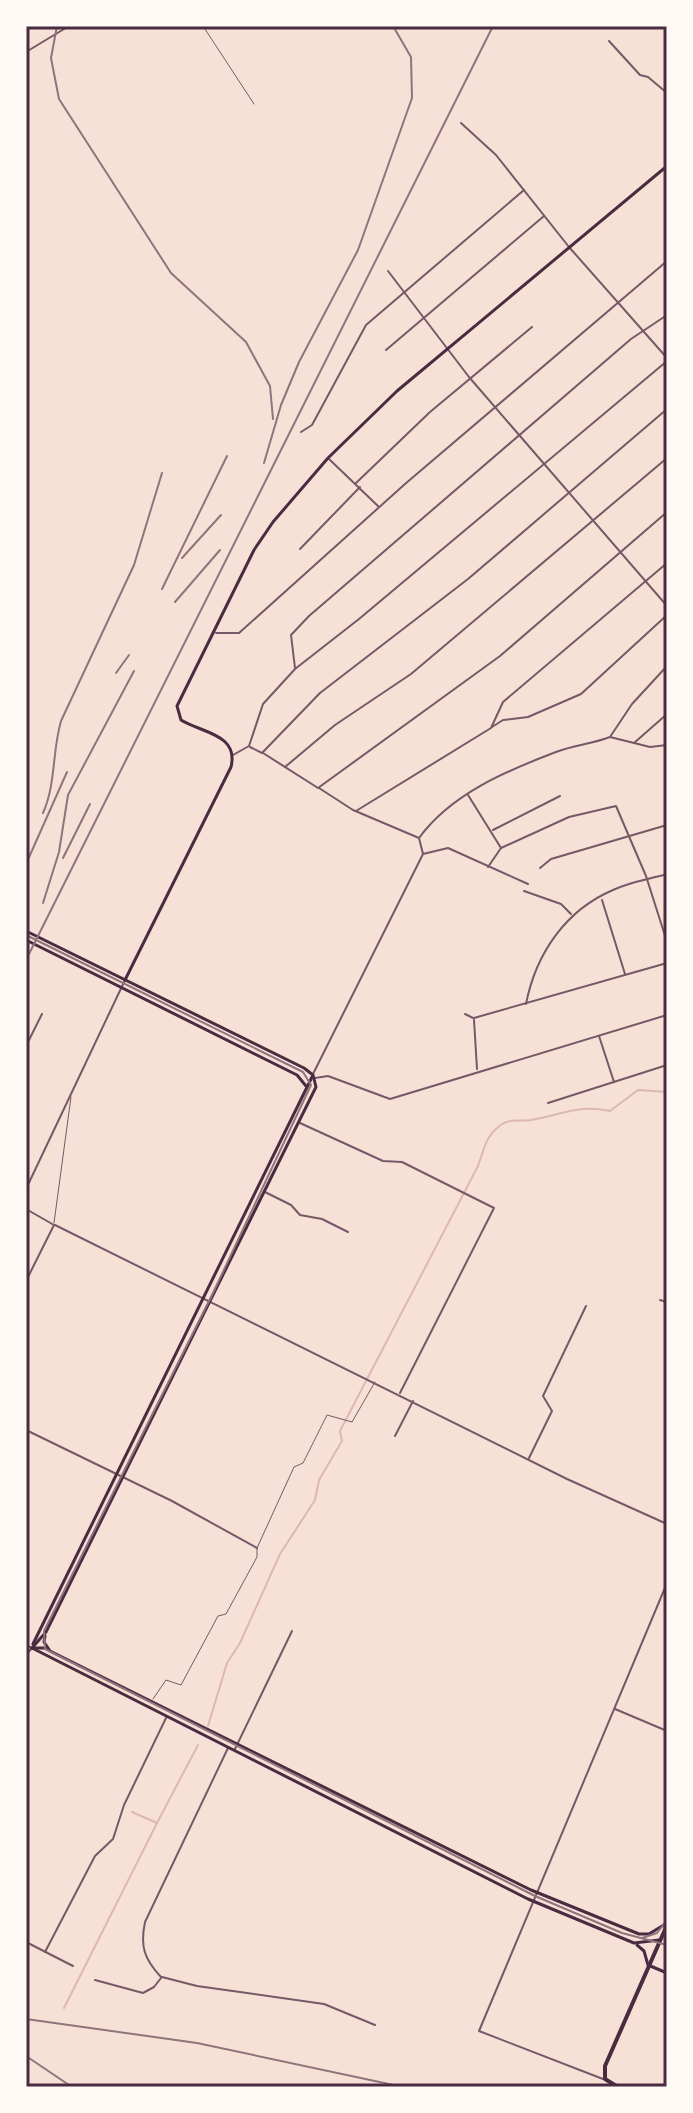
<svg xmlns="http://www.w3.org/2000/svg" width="693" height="2113" font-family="'PT Serif',serif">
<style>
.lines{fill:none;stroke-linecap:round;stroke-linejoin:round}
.stream{stroke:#dcb8b0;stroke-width:2}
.service{stroke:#755966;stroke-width:1}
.minor{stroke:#755966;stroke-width:2}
.tertiary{stroke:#755966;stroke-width:2}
.secondary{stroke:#4a2c40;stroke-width:3}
.trunk{stroke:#4a2c40;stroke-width:4}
.tram{stroke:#8f747c;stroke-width:2}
.rail{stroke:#8f747c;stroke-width:2}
.neatline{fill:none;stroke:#4a2c40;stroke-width:3}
</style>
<rect width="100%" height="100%" fill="#f7e1d7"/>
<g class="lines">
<g class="stream">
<path d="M208,1726L227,1663L240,1643L280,1554L315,1500L319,1480L342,1441L340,1431L478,1166C483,1153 485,1138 497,1128C509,1117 517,1122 531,1120C562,1115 576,1104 610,1111L638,1090L667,1092"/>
<polyline points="132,1812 157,1823 198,1745"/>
<polyline points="64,2008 157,1823"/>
</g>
<g class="service">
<polyline points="203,26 254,104"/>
<polyline points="54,1223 71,1097"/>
<polyline points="153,1699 166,1680 181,1685 218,1616 226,1614 257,1557 257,1548 294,1467 303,1463 327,1415 352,1422 375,1382"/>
</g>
<g class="minor">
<polyline points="609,41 640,75 648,77 667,93"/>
<polyline points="461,123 496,155 569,247 667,358"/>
<polyline points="388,271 469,377 667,606"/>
<polyline points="386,350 544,216"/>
<polyline points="301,432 312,425 366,325 524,190"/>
<polyline points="329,459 379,507"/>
<polyline points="356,483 430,412 532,327"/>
<polyline points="300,549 360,487"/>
<polyline points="216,633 239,633 405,484 667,261"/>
<polyline points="295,668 291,635 309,616 631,339 667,315"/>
<polyline points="492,727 503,720 528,717 581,694 667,615"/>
<polyline points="610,737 650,747 667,745"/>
<polyline points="634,743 667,714"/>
<polyline points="250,747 262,753 320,693 468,579 667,409"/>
<polyline points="263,753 318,788 500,656 667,512"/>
<polyline points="233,755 249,746 263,704 295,669 359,619 667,361"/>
<polyline points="285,767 335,725 411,674 667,458"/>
<polyline points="319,788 353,810 419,838 423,854 448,848 528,884"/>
<polyline points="468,795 501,848 488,867"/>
<polyline points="356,811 491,728 503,702 667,563"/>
<polyline points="493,830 560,796"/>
<path d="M419,838C451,794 506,771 556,752C574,745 592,744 610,737L632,704L667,666"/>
<polyline points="501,848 569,817 616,806 646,876 667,942"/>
<polyline points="540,868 551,859 667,825"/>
<polyline points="524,891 561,904 571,914"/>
<polyline points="602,900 625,974"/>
<path d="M526,1004C536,953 566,910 613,890C629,882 650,879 667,874"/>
<polyline points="465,1014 473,1018"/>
<polyline points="474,1018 667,963"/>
<polyline points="474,1020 477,1069"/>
<polyline points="599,1036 614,1082"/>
<polyline points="26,1046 42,1014"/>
<polyline points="313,1074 423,854"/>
<polyline points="315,1078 328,1076 390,1099 667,1015"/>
<polyline points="548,1103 667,1065"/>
<polyline points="300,1123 383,1161 402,1162 494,1208 400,1393"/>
<polyline points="265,1192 291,1205 300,1215 322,1219 348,1232"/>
<polyline points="55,1225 567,1479 667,1524"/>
<polyline points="660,1300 667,1302"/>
<polyline points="26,1430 172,1501 257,1548"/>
<polyline points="395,1436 413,1401"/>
<polyline points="529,1458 552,1411 543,1396 586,1306"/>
<polyline points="615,1709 667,1731"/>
<polyline points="235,1749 292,1631"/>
<polyline points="26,1942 73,1966"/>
<polyline points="45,1952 95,1856 113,1839 124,1805 166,1718"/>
<path d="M161,1977C144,1959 140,1946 145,1922L228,1748"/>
<polyline points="162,1977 197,1986 324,2004 375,2025"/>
<polyline points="95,1980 143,1993 154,1987 161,1978"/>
<polyline points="603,2079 479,2031 667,1583"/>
</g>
<g class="tertiary">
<polyline points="26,52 69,26"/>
<polyline points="26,1189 125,980"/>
<polyline points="26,1209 54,1225 26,1281"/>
<polyline points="26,1645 32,1648 26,1655"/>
</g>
<g class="secondary">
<polyline points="26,931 304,1068 313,1075 316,1087 46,1632 32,1648"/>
<polyline points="26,940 297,1075 306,1086"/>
<path d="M125,980L231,767C239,734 202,733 181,720L177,706L254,550L273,522L328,458L397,391L667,166"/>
<polyline points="45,1636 44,1642 50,1651 531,1890 639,1934 649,1934 667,1923"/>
<polyline points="33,1644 312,1077"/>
<polyline points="32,1648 528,1899 634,1943 659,1940"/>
<polyline points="32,1648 47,1648"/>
<polyline points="637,1945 644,1951 648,1965 667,1973"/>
</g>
<polyline class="trunk" points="618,2087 605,2079 605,2066 667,1925"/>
<g class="tram">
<polyline points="26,935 303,1072 311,1085 213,1293 44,1631 45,1649 535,1896 622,1933 667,1945"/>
<polyline points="642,1938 657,1933 667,1920"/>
</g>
<g class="rail">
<polyline points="57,26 51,58 59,99 171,273 246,342 270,386 273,419"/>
<polyline points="264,463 281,405 299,362 358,250 412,98 411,57 393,26"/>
<polyline points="182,558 221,515"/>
<polyline points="162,589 227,456"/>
<polyline points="175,602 220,550"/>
<polyline points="116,673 129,655"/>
<path d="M43,813C56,784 52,752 61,721L134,565L162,473"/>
<polyline points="63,858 90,804"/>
<polyline points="26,864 67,772"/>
<polyline points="43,903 59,852 68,795 134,671"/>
<polyline points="26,960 493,26"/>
<polyline points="26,2019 197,2043 403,2087"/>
<polyline points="26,2056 72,2087"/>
</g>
</g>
<rect width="693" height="2113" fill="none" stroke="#fffaf5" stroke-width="56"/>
<rect x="28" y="28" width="637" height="2057" class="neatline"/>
</svg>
